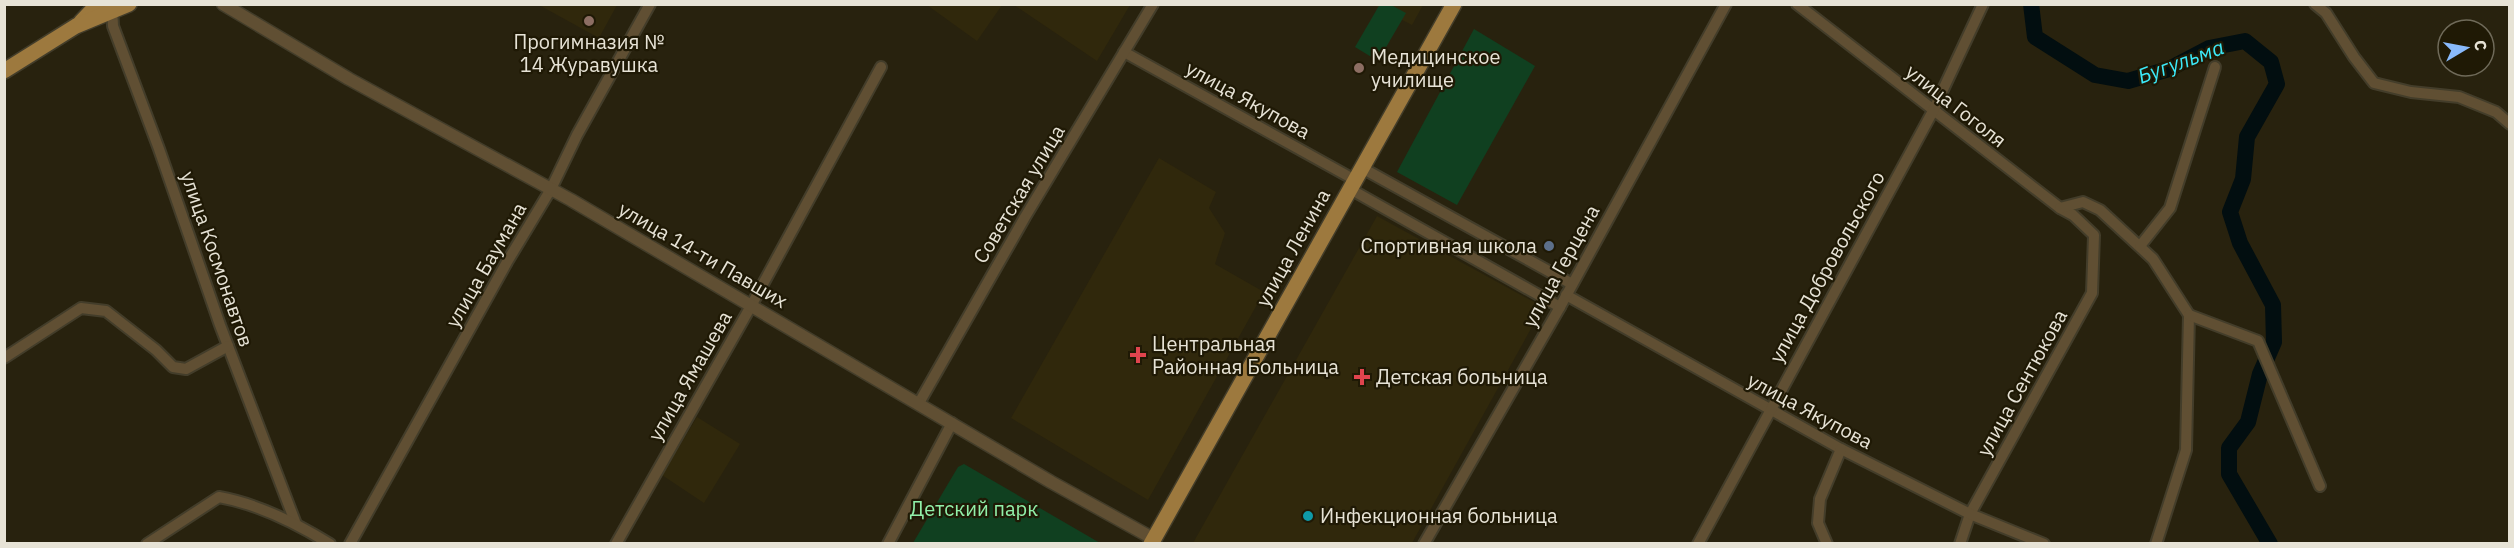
<svg xmlns="http://www.w3.org/2000/svg" width="2514" height="548" font-family="'IBM Plex Sans',sans-serif">
<style>
.built{fill:#30280c}
.green{fill:#104020}
.lines{fill:none;stroke-linecap:round;stroke-linejoin:round}
.river{stroke:#020e10;stroke-width:16}
.minor-casing{stroke:#433d2a;stroke-width:14}
.tertiary-casing{stroke:#433d2a;stroke-width:15}
.primary-casing{stroke:#433d2a;stroke-width:18}
.minor{stroke:#604f33;stroke-width:10}
.tertiary{stroke:#604f33;stroke-width:12}
.primary{stroke:#9d793e;stroke-width:15}
.education-dot{fill:#8d6e63;stroke:#1f1905;stroke-width:2}
.service-dot{fill:#5c6f8a;stroke:#1f1905;stroke-width:2}
.health-dot{fill:#e0444e;stroke:#1f1905;stroke-width:2}
.culture-dot{fill:#0f9aa8;stroke:#1f1905;stroke-width:2}
.labels{text-anchor:middle;stroke-width:4.5;stroke-linejoin:round;paint-order:stroke}
.poi-label{font-size:20px;fill:#e7e3d6;stroke:#1f1905;text-anchor:start}
.street-label{font-size:20px;fill:#e7e3d6;stroke:#1f1905}
.park-label{font-size:20px;fill:#91f0a9;stroke:#1f1905}
.water-label{font-size:21px;font-style:italic;fill:#3ce9f8;stroke:#1f1905}
</style>
<rect width="100%" height="100%" fill="#28220e"/>
<g class="built">
<polygon points="539,5 617,5 599,38"/>
<polygon points="927,5 1002,5 977,41"/>
<polygon points="1014,5 1130,5 1097,61"/>
<polygon points="1373,5 1423,5 1412,25"/>
<polygon points="1159,158 1216,192 1209,208 1225,233 1215,264 1264,292 1148,500 1011,418"/>
<polygon points="1377,216 1543,307 1412,543 1193,543"/>
<polygon points="697,417 740,444 704,503 662,475"/>
</g>
<g class="green">
<polygon points="1380,4 1391,5 1406,13 1378,61 1355,47"/>
<polygon points="1474,29 1535,66 1457,205 1397,172"/>
<polygon points="964,464 1100,543 913,543 958,467"/>
</g>
<g class="lines">
<polyline class="river" points="2031,4 2035,37 2095,75 2128,81 2169,69 2209,48 2245,41 2271,62 2277,84 2247,137 2243,179 2230,212 2240,243 2273,305 2274,342 2260,374 2248,422 2229,448 2229,474 2270,544"/>
<defs>
<g id="minor">
<polyline points="1797,4 2060,208 2073,215 2094,235 2092,293 1970,514 1960,544"/>
<polyline points="2315,4 2326,13 2354,57 2374,83 2411,92 2459,97 2496,112 2510,124"/>
<polyline points="112,5 113,26 159,149 220,325 296,524"/>
<polyline points="1124,52 1355,180"/>
<polyline points="1362,168 1572,284"/>
<polyline points="1350,189 1560,307"/>
<polyline points="2060,208 2083,202 2100,210 2153,259 2189,315 2186,450 2156,544"/>
<polyline points="2140,246 2170,208 2215,67"/>
<polyline points="1566,295 1841,449 1970,514 2044,544"/>
<polyline points="2189,315 2258,341 2320,486"/>
<polyline points="4,358 81,308 106,311 156,350 173,367 186,369 228,346"/>
<polyline points="919,403 1025,217 1153,4"/>
<path d="M147,544L219,497C258,504 296,523 330,544"/>
<polyline points="350,544 507,262 551,189 577,135 650,4"/>
<polyline points="616,544 751,306 881,67"/>
<polyline points="888,544 952,423"/>
<polyline points="1424,544 1560,307 1726,4"/>
<polyline points="1698,544 1933,111 1983,4"/>
<polyline points="1827,544 1818,523 1820,499 1841,449"/>
</g>
<polyline id="tertiary" points="223,4 349,79 571,200 1051,482 1154,539"/>
<g id="primary">
<polyline points="81,22 98,4"/>
<polyline points="4,71 76,26 129,4"/>
<polyline points="1151,544 1454,4"/>
</g>
</defs>
<use href="#minor" class="minor-casing"/>
<use href="#tertiary" class="tertiary-casing"/>
<use href="#primary" class="primary-casing"/>
<use href="#minor" class="minor"/>
<use href="#tertiary" class="tertiary"/>
<use href="#primary" class="primary"/>
</g>
<g class="education-dot">
<circle cx="589" cy="21" r="6"/>
<circle cx="1359" cy="68" r="6"/>
</g>
<circle class="service-dot" cx="1549" cy="246" r="6"/>
<g class="health-dot">
<path d="M1135 346h6v6h6v6h-6v6h-6v-6h-6v-6h6z"/>
<path d="M1359 368h6v6h6v6h-6v6h-6v-6h-6v-6h6z"/>
</g>
<circle class="culture-dot" cx="1308" cy="516" r="6"/>
<g class="labels">
<g class="poi-label">
<text x="589" y="49" text-anchor="middle">Прогимназия №<tspan x="589" dy="23">14 Журавушка</tspan></text>
<text x="1371" y="64">Медицинское<tspan x="1371" dy="23">училище</tspan></text>
<text x="1537" y="253" text-anchor="end">Спортивная школа</text>
<text x="1152" y="351">Центральная<tspan x="1152" dy="23">Районная Больница</tspan></text>
<text x="1376" y="384">Детская больница</text>
<text x="1320" y="523">Инфекционная больница</text>
</g>
<g class="street-label">
<text transform="translate(1248 100) rotate(29)" y="7">улица Якупова</text>
<text transform="translate(1956 106) rotate(38)" y="7">улица Гоголя</text>
<text transform="translate(1019 194) rotate(-59)" y="7">Советская улица</text>
<text transform="translate(1293 248) rotate(-61)" y="7">улица Ленина</text>
<text transform="translate(703 255) rotate(30)" y="7">улица 14-ти Павших</text>
<text transform="translate(217 259) rotate(71)" y="7">улица Космонавтов</text>
<text transform="translate(486 265) rotate(-60)" y="7">улица Баумана</text>
<text transform="translate(1561 266) rotate(-61)" y="7">улица Герцена</text>
<text transform="translate(1827 267) rotate(-61)" y="7">улица Добровольского</text>
<text transform="translate(690 376) rotate(-60)" y="7">улица Ямашева</text>
<text transform="translate(2022 383) rotate(-61)" y="7">улица Сентюкова</text>
<text transform="translate(1810 411) rotate(28)" y="7">улица Якупова</text>
</g>
<g class="park-label">
<text x="974" y="516">Детский парк</text>
</g>
<g class="water-label">
<text transform="translate(2181 62) rotate(-20)" y="7">Бугульма</text>
</g>
</g>
<rect width="2514" height="548" fill="none" stroke="#e7e3d6" stroke-width="12"/>
<g transform="translate(2466 48) rotate(80)"><circle r="28" fill="#1f1905" stroke="#6f6a59" stroke-width="1.5"/>
<path d="M0-4.5L10 22L0 15L-10 22Z" fill="#89bafc"/>
<text y="-9" font-size="16" font-weight="bold" text-anchor="middle" fill="#e7e3d6">С</text>
</g>
</svg>
